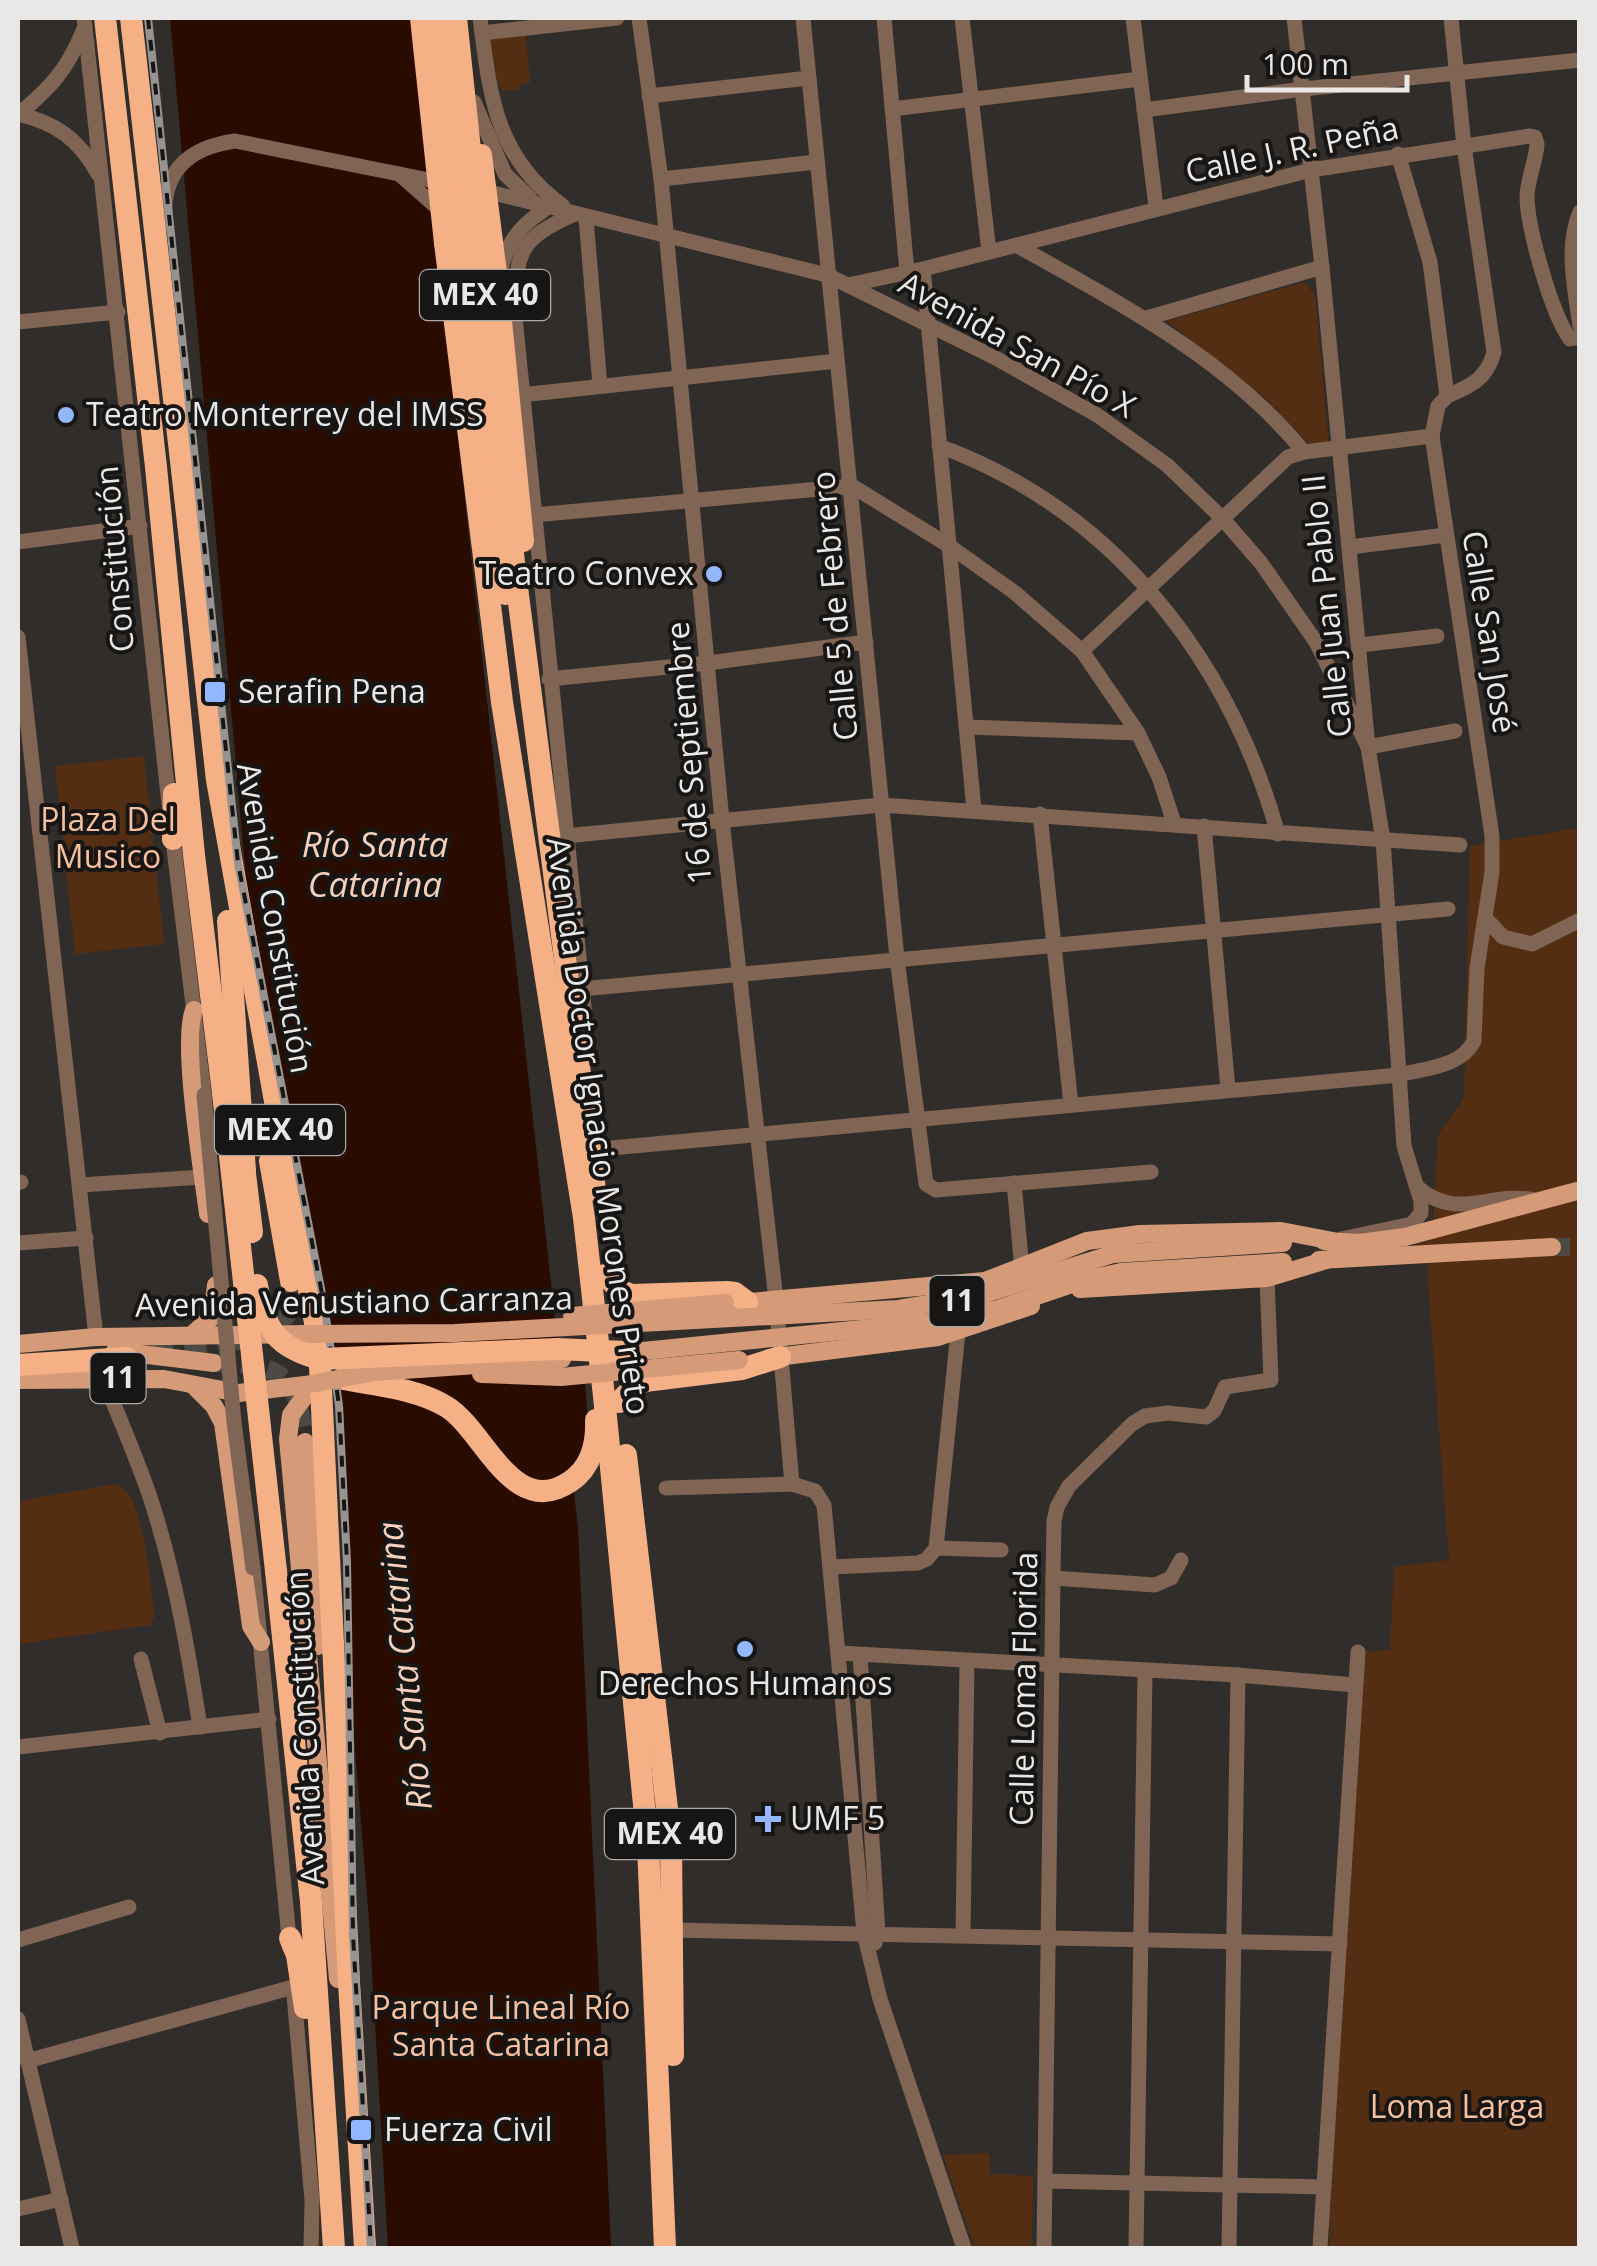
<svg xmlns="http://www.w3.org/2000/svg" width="1597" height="2266" font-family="'Open Sans',sans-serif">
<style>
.green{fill:#542e13}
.water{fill:#290b00}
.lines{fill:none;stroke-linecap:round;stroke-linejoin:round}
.major-tunnel{stroke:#4d4946;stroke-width:18;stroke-dasharray:18 9;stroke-linecap:butt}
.highway-tunnel{stroke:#4d4946;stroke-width:22;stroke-dasharray:22 11;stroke-linecap:butt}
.minor{stroke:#816554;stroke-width:15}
.major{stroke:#d59b78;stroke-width:18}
.highway{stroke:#f6b086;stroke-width:22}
.rail-casing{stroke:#969391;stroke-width:8}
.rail{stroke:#171614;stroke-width:4;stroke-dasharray:11;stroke-linecap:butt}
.minor-bridge{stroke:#816554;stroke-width:15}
.major-bridge{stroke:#d59b78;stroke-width:18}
.highway-bridge{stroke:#f6b086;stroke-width:22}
.poi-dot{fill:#92b7fd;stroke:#171614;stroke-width:4}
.labels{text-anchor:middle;stroke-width:8;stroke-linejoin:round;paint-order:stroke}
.shield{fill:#171614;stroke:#aba9a7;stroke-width:2.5}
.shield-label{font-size:30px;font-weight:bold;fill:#eae8e6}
.street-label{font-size:32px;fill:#eae8e6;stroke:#171614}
.poi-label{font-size:32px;fill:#eae8e6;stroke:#171614;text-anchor:start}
.park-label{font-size:32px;fill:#f6bf9e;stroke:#171614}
.water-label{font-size:35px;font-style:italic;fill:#f6d0ba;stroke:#171614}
</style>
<rect width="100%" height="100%" fill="#312d2a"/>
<g class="green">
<polygon points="526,36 530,83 519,84 519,89 502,91 494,74 490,39"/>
<polygon points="1305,282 1315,296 1329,446 1316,451 1264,397 1167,321"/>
<polygon points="144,756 164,944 75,954 55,766"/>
<polygon points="1579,828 1579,2248 1329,2248 1340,1944 1358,1652 1390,1650 1394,1567 1449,1560 1427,1269 1431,1251 1396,1250 1432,1240 1438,1135 1464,1098 1470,846"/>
<path d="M116,1484C146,1494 151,1588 154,1617L150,1625L18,1644V1501Z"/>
<polygon points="989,2153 990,2174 1033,2176 1032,2248 975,2248 943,2155"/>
</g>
<polygon class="water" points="170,18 412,18 562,1383 585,1382 588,1423 584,1464 572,1474 578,1528 611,2248 388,2248 369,1919 351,1700 336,1358 284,1077 249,913"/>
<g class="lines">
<g class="major-tunnel">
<polyline points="1552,1247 1580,1247"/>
<path d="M214,1363C283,1365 297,1372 305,1442"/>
</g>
<path class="highway-tunnel" d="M152,1355C184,1349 269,1341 287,1312C293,1302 292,1291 291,1281"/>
<g class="minor">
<polyline points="84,18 169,804"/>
<path d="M480,18C490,95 495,157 563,206"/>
<polyline points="639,18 661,179 722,820 776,1300 792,1484"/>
<polyline points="803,18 897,958 926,1184 936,1190 1151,1172"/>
<polyline points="884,18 907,272"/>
<polyline points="962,18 989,252"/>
<polyline points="1133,18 1156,207"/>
<polyline points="1294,18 1322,267 1368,747 1383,840 1404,1146 1421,1201 1421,1213 1412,1224 1341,1239"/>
<polyline points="482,33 617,18"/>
<polyline points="649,96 809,78"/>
<polyline points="474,102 505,174 530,198"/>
<polyline points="892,109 1140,79"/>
<polyline points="1144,110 1303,89 1580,60"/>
<path d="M18,114C56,123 79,139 98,174"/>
<path d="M19,114C51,87 67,70 83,31"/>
<polyline points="399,174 442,212"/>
<polyline points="661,179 816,162"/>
<polyline points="481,190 827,275 994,357 1097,415 1167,465 1222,518 1261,563 1316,642 1368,747"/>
<path d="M1580,212C1565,246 1575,290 1580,326"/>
<path d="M575,214C514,241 517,254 515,317L586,1027L583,1049"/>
<polyline points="586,218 600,386"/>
<path d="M165,224C161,173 186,148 235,141L444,183"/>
<path d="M1016,245C1119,303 1228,359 1304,452"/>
<polyline points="923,269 974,810"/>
<path d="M500,272C507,244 518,227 543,211"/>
<path d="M848,285L923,269L1311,170L1530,136L1535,137L1537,144C1536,162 1527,179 1527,198C1528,229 1551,313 1570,339L1580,337"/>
<polyline points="1147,318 1322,267"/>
<polyline points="18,322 118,312"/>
<polyline points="521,395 837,361"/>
<path d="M1447,396C1471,386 1487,379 1494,352L1464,146L1451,18"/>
<path d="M939,446C1114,510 1229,659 1278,834"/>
<polyline points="534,515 852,486 948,545 1014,592 1082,651 1138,733 1159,777 1174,823"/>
<polyline points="18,542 140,526"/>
<polyline points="1350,547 1446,535"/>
<polyline points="18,637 96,1337"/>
<polyline points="1360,645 1437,636"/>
<polyline points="1082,651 1288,457 1304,452 1432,436"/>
<polyline points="549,679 708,663 866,642"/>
<polyline points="966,727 1138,733"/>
<polyline points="1368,747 1455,731"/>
<polyline points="1040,814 1071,1105"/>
<polyline points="1204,826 1228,1089"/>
<polyline points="172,832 204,1095"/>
<polyline points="565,836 881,805 1460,845"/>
<polyline points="1486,919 1503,937 1532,944 1580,920"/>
<polyline points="581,989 1448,909"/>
<path d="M590,1150L1399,1075C1426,1068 1461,1067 1474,1041L1477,968L1492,872V836L1432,436L1438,406L1447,396L1430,262L1398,154"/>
<polyline points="18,1183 21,1182"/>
<polyline points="1014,1183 1022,1269"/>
<polyline points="80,1185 203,1177"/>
<path d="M1417,1187C1457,1222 1489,1191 1534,1200"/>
<polyline points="18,1243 86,1238"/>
<path d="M103,1377C119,1418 137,1458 151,1500C175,1574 188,1650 200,1727"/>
<polyline points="666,1488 792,1484 815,1491 824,1505 864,1933 880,1999 964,2248"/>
<polyline points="936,1548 1001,1550"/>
<polyline points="832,1567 918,1563 927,1559 936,1548 958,1332"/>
<polyline points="253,1568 290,1948"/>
<polyline points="1053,1578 1155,1585 1171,1578 1181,1560"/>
<polyline points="839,1653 1238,1675 1355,1685"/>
<polyline points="860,1655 878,1933 875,1943"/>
<polyline points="141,1659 160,1733"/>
<polyline points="18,1747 269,1719"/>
<polyline points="672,1930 1340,1944"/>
<polyline points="963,1935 967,1661"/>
<polyline points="18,1940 129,1907"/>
<polyline points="294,1995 312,2200 311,2248"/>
<polyline points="18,2019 72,2248"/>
<polyline points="27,2061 293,1987"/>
<polyline points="1045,2181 1324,2187"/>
<polyline points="18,2209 61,2199"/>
<polyline points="1044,2248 1053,1578 1054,1521 1057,1507 1069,1486 1132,1424 1145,1416 1168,1413 1206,1417 1214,1411 1225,1387 1271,1380 1267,1278"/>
<polyline points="1136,2248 1145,1672"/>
<polyline points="1229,2248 1238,1675"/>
<polyline points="1320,2248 1358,1652"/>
</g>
<g class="major">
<path d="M194,1010C181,1043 203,1173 208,1214"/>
<polyline points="1324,1241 1359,1243 1405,1237 1577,1191"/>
<polyline points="1319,1260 1552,1247"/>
<polyline points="1080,1289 1267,1278 1330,1259"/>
<polyline points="738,1303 985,1281 1087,1241 1140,1234 1281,1231 1333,1241"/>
<polyline points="192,1335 212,1317 216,1285"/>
<polyline points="18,1344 96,1337 307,1334"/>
<polyline points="115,1351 214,1363"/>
<polyline points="769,1358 938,1337 1031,1306"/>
<polyline points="18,1380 164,1379 239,1393 305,1385"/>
<polyline points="193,1385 214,1406 223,1423 251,1626 261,1642"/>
<polyline points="307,1393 291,1415 288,1439 338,1979"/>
<polyline points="305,1442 318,1646"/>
</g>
<g class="highway">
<polyline points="105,18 156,467 194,855 223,1093"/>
<polyline points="131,18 217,780 319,1345 349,1983 365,2248"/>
<polyline points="441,18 505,594"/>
<polyline points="481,155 497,281 523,541"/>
<polyline points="445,243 502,702 584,1218 604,1396 648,1846 665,2248"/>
<polyline points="515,572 595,1190"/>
<polyline points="173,839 174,794"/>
<polyline points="228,921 245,1172"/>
<polyline points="243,1157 252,1232"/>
<polyline points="270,1161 291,1281"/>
<polyline points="605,1275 620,1290 631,1295 727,1292 735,1293 747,1302"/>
<polyline points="18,1365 127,1358"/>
<path d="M343,1379C376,1385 418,1389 447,1407C485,1431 513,1521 571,1481C591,1467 597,1443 596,1420"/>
<polyline points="619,1402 636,1385 645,1381 742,1369 780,1357"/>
<polyline points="626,1455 671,1843 673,2055"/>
<polyline points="276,1571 311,1902 334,2248"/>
<polyline points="290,1938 297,1955 305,2008"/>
</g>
<defs>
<polyline id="rail" points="148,18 238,863 324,1304 339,1405 347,1562 353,1935 371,2248"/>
</defs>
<use href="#rail" class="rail-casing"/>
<use href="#rail" class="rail"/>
<polyline class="minor-bridge" points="204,1095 234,1422 253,1568"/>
<g class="major-bridge">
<polyline points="572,1316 725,1303"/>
<polyline points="307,1334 455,1333 898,1309 978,1296 1113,1254 1283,1243"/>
<polyline points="613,1354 932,1322 998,1309 1081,1281 1121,1272 1283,1262"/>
<polyline points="481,1374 561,1377 739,1360"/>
<polyline points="305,1385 375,1372 562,1359"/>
</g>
<g class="highway-bridge">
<polyline points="421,18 445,243"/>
<polyline points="456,18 515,572"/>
<polyline points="223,1093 276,1571"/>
<path d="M257,1285C264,1329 277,1348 321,1359L556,1349L626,1352"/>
</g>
</g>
<g class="poi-dot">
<circle cx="66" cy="415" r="10"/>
<circle cx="714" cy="574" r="10"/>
<rect x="203" y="680" width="24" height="24" rx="5"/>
<circle cx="745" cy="1649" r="10"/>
<path d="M763 1804h10v10h10v10h-10v10h-10v-10h-10v-10h10z"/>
<rect x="349" y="2118" width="24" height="24" rx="5"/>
</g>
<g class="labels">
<g class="shield">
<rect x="420" y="270" width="130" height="50" rx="8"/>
<rect x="215" y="1105" width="130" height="50" rx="8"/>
<rect x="929.5" y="1276" width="55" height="50" rx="8"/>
<rect x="90.5" y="1353" width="55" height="50" rx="8"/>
<rect x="605" y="1809" width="130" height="50" rx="8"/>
</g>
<g class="shield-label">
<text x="485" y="305">MEX 40</text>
<text x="280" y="1140">MEX 40</text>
<text x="957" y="1311">11</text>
<text x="118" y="1388">11</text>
<text x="670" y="1844">MEX 40</text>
</g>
<g class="street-label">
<text transform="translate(1292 150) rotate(-12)" y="11">Calle J. R. Peña</text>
<text transform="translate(1017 345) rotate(29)" y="11">Avenida San Pío X</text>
<text transform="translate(115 559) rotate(-95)" y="11">Constitución</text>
<text transform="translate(835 606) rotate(-95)" y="11">Calle 5 de Febrero</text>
<text transform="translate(1327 606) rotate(-96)" y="11">Calle Juan Pablo II</text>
<text transform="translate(1489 632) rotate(81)" y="11">Calle San José</text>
<text transform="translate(689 753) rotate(-95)" y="11">16 de Septiembre</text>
<text transform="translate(275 918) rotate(80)" y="11">Avenida Constitución</text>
<text transform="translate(598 1126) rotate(82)" y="11">Avenida Doctor Ignacio Morones Prieto</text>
<text transform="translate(354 1302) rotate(-1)" y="11">Avenida Venustiano Carranza</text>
<text transform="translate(1024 1689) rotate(-89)" y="11">Calle Loma Florida</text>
<text transform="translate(305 1728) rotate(-93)" y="11">Avenida Constitución</text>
</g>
<g class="poi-label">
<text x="86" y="426">Teatro Monterrey del IMSS</text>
<text x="694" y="585" text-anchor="end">Teatro Convex</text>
<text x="238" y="703">Serafin Pena</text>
<text x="745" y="1695" text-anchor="middle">Derechos Humanos</text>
<text x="790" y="1830">UMF 5</text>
<text x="384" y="2141">Fuerza Civil</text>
</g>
<g class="park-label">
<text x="108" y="831">Plaza Del<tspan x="108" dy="37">Musico</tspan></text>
<text x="501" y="2019">Parque Lineal Río<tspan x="501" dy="37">Santa Catarina</tspan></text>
<text x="1457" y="2118">Loma Larga</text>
</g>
<g class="water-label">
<text x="375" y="857">Río Santa<tspan x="375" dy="40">Catarina</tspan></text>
<text transform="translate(405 1666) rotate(-96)" y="12">Río Santa Catarina</text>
</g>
</g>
<rect width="1597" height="2266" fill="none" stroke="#eae8e6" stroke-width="40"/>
<path d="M1247 75v15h160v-15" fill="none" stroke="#eae8e6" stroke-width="5"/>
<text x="1262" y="75" font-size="30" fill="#eae8e6" stroke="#171614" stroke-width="8" paint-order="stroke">100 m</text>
</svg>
